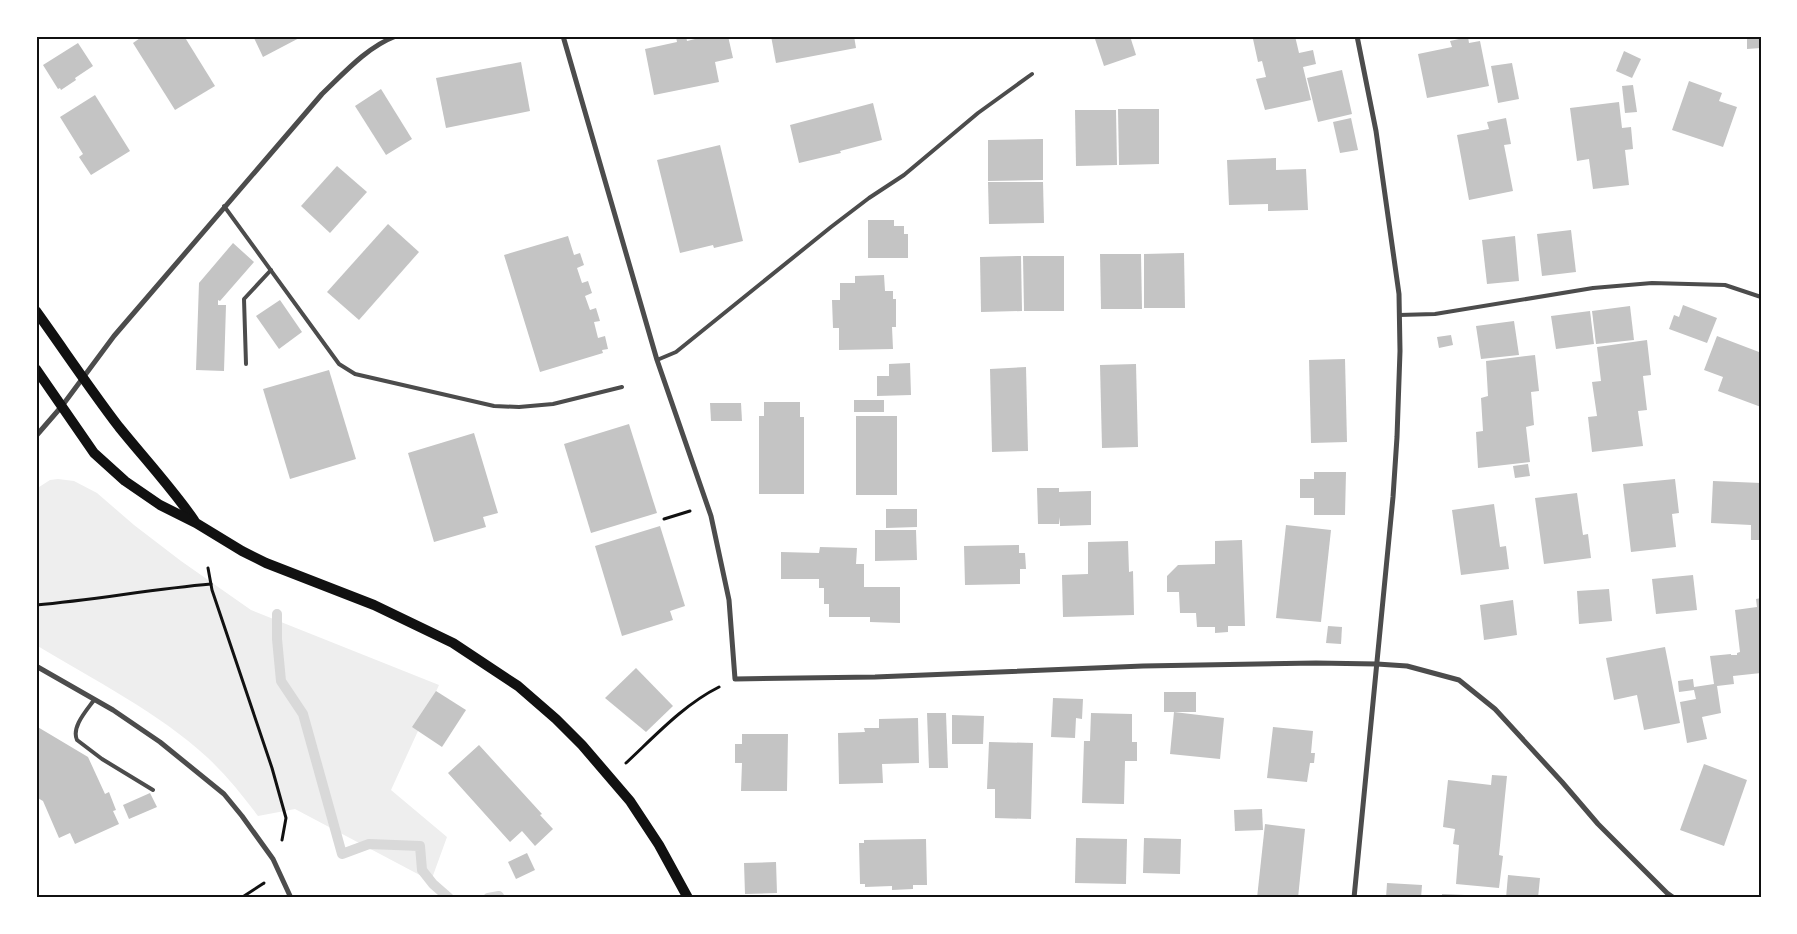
<svg xmlns="http://www.w3.org/2000/svg" width="1797" height="934" font-family="Arial,sans-serif">
<style>
.green{fill:#eee}
.lines{fill:none;stroke-linecap:round;stroke-linejoin:round}
.stream{stroke:#d9d9d9;stroke-width:10}
.building{fill:#c4c4c4}
.path{stroke:#111;stroke-width:3}
.service{stroke:#4c4c4c;stroke-width:4}
.minor{stroke:#4c4c4c;stroke-width:5}
.secondary{stroke:#111;stroke-width:10}
.neatline{fill:none;stroke:#111;stroke-width:2}
</style>
<rect width="100%" height="100%" fill="#fff"/>
<path class="green" d="M58,479L74,481L97,493L134,525L181,561L251,610L439,685L391,790L447,837L431,881L295,809L258,816C243,796 227,776 208,758C158,712 94,680 36,645V489L50,480Z"/>
<g class="lines">
<g class="stream">
<polyline points="277,614 277,639 281,681 303,714 342,854 369,844 420,846 422,870 433,884 449,898"/>
<polyline points="488,898 499,896 499,898"/>
</g>
</g>
<g class="building">
<polygon points="143,36 184,36 215,86 175,110 133,43"/>
<polygon points="253,36 303,36 263,57"/>
<polygon points="681,36 686,36 687,41 707,36 728,36 733,58 715,62 719,82 654,95 645,49 677,42 676,37"/>
<polygon points="771,36 854,36 856,48 776,63"/>
<polygon points="1094,36 1130,36 1136,55 1104,66"/>
<polygon points="1267,36 1295,36 1299,53 1313,50 1316,64 1303,67 1311,100 1265,110 1256,79 1266,77 1262,61 1258,62 1253,39"/>
<polygon points="1747,36 1761,36 1761,48 1747,49"/>
<polygon points="1468,37 1469,43 1480,41 1489,86 1427,98 1418,54 1452,47 1450,41"/>
<polygon points="78,43 93,66 75,78 76,80 61,90 60,88 58,89 43,65"/>
<polygon points="1624,51 1641,59 1632,78 1616,71"/>
<polygon points="521,62 530,111 446,128 436,78"/>
<polygon points="1512,63 1519,99 1498,103 1491,66"/>
<polygon points="1342,70 1352,114 1318,122 1307,78"/>
<polygon points="1689,81 1722,93 1719,101 1737,107 1723,147 1672,130"/>
<polygon points="1633,85 1637,112 1625,113 1622,86"/>
<polygon points="381,89 412,139 386,155 355,106"/>
<polygon points="95,95 130,151 91,175 79,157 83,154 60,117"/>
<polygon points="1619,102 1622,128 1631,127 1633,149 1625,150 1629,185 1593,189 1589,159 1577,161 1570,108"/>
<polygon points="873,103 882,140 840,151 841,153 799,163 790,125"/>
<polygon points="1118,109 1159,109 1159,164 1119,165"/>
<polygon points="1075,110 1116,110 1117,165 1076,166"/>
<polygon points="1351,118 1358,150 1340,153 1333,122"/>
<polygon points="1506,118 1511,144 1504,145 1513,191 1469,200 1457,135 1489,129 1487,122"/>
<polygon points="1043,139 1043,180 988,181 988,140"/>
<polygon points="720,145 743,241 714,248 713,245 680,253 657,160"/>
<polygon points="1276,158 1276,170 1306,169 1308,210 1268,211 1268,204 1229,205 1227,160"/>
<polygon points="337,166 367,192 330,233 301,206"/>
<polygon points="988,182 1043,182 1044,223 989,224"/>
<polygon points="868,220 894,220 894,226 904,226 904,234 908,234 908,258 868,258"/>
<polygon points="388,224 419,252 359,320 327,292"/>
<polygon points="1571,230 1576,272 1542,276 1537,234"/>
<polygon points="568,236 574,255 580,253 584,265 577,268 582,283 588,281 592,293 585,296 590,310 596,308 600,321 594,322 598,338 605,336 608,349 602,350 603,353 540,372 504,255"/>
<polygon points="1515,236 1519,281 1487,284 1482,240"/>
<polygon points="233,243 254,262 220,301 218,300 218,305 226,305 224,371 196,370 199,283"/>
<polygon points="1184,253 1185,308 1144,308 1144,254"/>
<polygon points="1100,254 1141,254 1142,309 1101,309"/>
<polygon points="1021,256 1022,311 981,312 980,257"/>
<polygon points="1023,256 1064,256 1064,311 1024,311"/>
<polygon points="884,275 885,291 893,291 893,299 896,299 896,327 892,327 893,349 839,350 839,328 833,328 832,300 840,300 840,283 855,283 855,276"/>
<polygon points="280,300 302,332 279,349 256,316"/>
<polygon points="1683,305 1717,318 1707,343 1669,329 1674,315 1679,317"/>
<polygon points="1630,306 1634,340 1596,344 1592,311"/>
<polygon points="1590,311 1594,344 1556,349 1551,316"/>
<polygon points="1514,321 1519,355 1481,359 1476,326"/>
<polygon points="1451,335 1453,345 1439,348 1437,337"/>
<polygon points="1717,336 1759,352 1761,407 1718,391 1723,377 1704,370"/>
<polygon points="1647,340 1651,375 1643,376 1647,410 1638,411 1643,446 1592,452 1588,417 1597,416 1592,382 1601,381 1597,347"/>
<polygon points="1535,355 1539,391 1531,392 1534,425 1526,427 1530,462 1478,468 1476,432 1483,431 1481,398 1488,396 1486,361"/>
<polygon points="1345,359 1347,442 1311,443 1309,360"/>
<polygon points="910,363 911,395 877,396 877,376 889,376 889,364"/>
<polygon points="1136,364 1138,447 1102,448 1100,365"/>
<polygon points="1026,367 1028,451 992,452 990,369"/>
<polygon points="329,370 356,459 290,479 263,389"/>
<rect x="854" y="400" width="30" height="12"/>
<polygon points="764,402 800,402 800,417 804,417 804,494 759,494 759,416 764,416"/>
<polygon points="710,403 741,403 742,421 711,421"/>
<rect x="856" y="416" width="41" height="79"/>
<polygon points="629,424 657,513 591,533 564,444"/>
<polygon points="474,433 498,513 483,517 486,527 434,542 408,453"/>
<polygon points="1528,464 1530,476 1515,478 1513,466"/>
<polygon points="1314,472 1346,472 1345,515 1314,515 1314,498 1300,498 1300,479 1314,479"/>
<polygon points="1675,479 1679,513 1672,514 1676,547 1631,552 1623,484"/>
<polygon points="1713,481 1761,483 1761,540 1751,540 1751,525 1711,523"/>
<polygon points="1037,488 1059,488 1059,492 1091,491 1091,525 1060,526 1060,517 1059,524 1038,524"/>
<polygon points="1577,493 1583,535 1588,534 1591,558 1544,564 1535,498"/>
<polygon points="1494,504 1500,547 1506,546 1509,569 1461,575 1452,510"/>
<polygon points="886,509 917,509 917,527 886,528"/>
<polygon points="1286,525 1331,530 1321,622 1276,618"/>
<polygon points="660,526 685,606 670,611 673,620 622,636 595,546"/>
<polygon points="875,530 916,530 917,560 875,561"/>
<polygon points="1242,540 1245,626 1228,626 1228,632 1215,633 1215,627 1197,627 1196,613 1180,613 1179,592 1167,592 1167,576 1178,565 1215,564 1215,541"/>
<polygon points="1128,541 1129,572 1133,571 1134,615 1063,617 1062,575 1088,574 1088,542"/>
<polygon points="1019,545 1019,553 1025,553 1026,569 1020,569 1020,584 965,585 964,546"/>
<polygon points="820,547 857,548 856,564 864,564 864,587 900,587 900,623 870,622 870,617 829,617 829,604 824,604 824,588 819,588 819,579 781,579 781,552 819,553"/>
<polygon points="1693,575 1697,610 1656,614 1652,579"/>
<polygon points="1609,589 1612,621 1579,624 1577,591"/>
<polygon points="1761,598 1761,673 1733,676 1734,684 1717,686 1721,713 1702,717 1707,739 1687,743 1680,702 1696,699 1694,690 1679,692 1678,681 1693,679 1694,687 1714,684 1710,656 1731,654 1731,655 1737,655 1737,653 1740,652 1735,610 1757,607 1756,599"/>
<polygon points="1513,600 1517,635 1484,640 1480,605"/>
<polygon points="1328,626 1342,627 1341,644 1326,643"/>
<polygon points="1665,647 1680,723 1644,730 1637,695 1614,700 1606,658"/>
<polygon points="636,668 673,706 646,732 605,698"/>
<polygon points="436,691 466,710 442,747 412,727"/>
<rect x="1164" y="692" width="32" height="20"/>
<polygon points="1053,698 1083,699 1082,719 1076,718 1075,738 1051,737"/>
<polygon points="1174,712 1224,718 1220,759 1170,754"/>
<polygon points="927,713 946,713 948,768 929,768"/>
<polygon points="1091,713 1132,714 1132,742 1137,742 1137,761 1125,761 1124,804 1082,803 1084,741 1090,741"/>
<polygon points="952,715 984,716 983,744 952,744"/>
<polygon points="918,718 919,763 882,764 883,783 839,784 838,733 865,732 864,728 879,728 879,719"/>
<polygon points="36,726 88,757 105,794 109,792 116,810 113,811 119,824 75,844 70,833 59,838 43,801 36,797"/>
<polygon points="1273,727 1313,731 1311,753 1315,753 1314,763 1310,763 1307,782 1267,778"/>
<polygon points="742,734 788,734 787,791 741,791 742,763 735,763 735,744 742,744"/>
<polygon points="989,742 1033,743 1031,819 995,818 995,789 987,789"/>
<polygon points="479,745 542,814 540,815 553,829 535,846 522,831 510,842 448,773"/>
<polygon points="1704,764 1747,780 1724,846 1680,830"/>
<polygon points="1492,775 1507,776 1499,855 1503,856 1499,888 1456,884 1459,845 1453,844 1455,829 1443,827 1448,780 1491,785"/>
<polygon points="150,793 157,807 129,819 123,805"/>
<polygon points="1262,809 1263,830 1235,831 1234,810"/>
<polygon points="1265,824 1305,829 1298,898 1257,898"/>
<polygon points="1076,838 1127,839 1126,884 1075,883"/>
<polygon points="1144,838 1181,839 1180,874 1143,873"/>
<polygon points="926,839 927,885 913,885 913,889 892,890 892,886 865,887 865,884 860,884 859,843 864,843 864,840"/>
<polygon points="527,853 535,870 516,879 508,862"/>
<polygon points="776,862 777,893 745,894 744,863"/>
<polygon points="1508,875 1540,878 1538,898 1506,898"/>
<polygon points="1387,883 1422,885 1421,898 1386,898"/>
<polygon points="1442,894 1465,895 1465,898 1442,898"/>
</g>
<g class="lines">
<g class="path">
<polyline points="664,519 690,511"/>
<polyline points="208,568 212,590 272,768 286,818 282,840"/>
<path d="M36,605C95,600 152,589 211,584"/>
<path d="M626,763C654,737 683,705 719,687"/>
<polyline points="241,898 264,883"/>
</g>
<g class="service">
<polyline points="224,206 339,364 355,374 494,406 519,407 553,404 622,387"/>
<polyline points="1399,315 1435,314 1593,288 1652,283 1725,285 1761,297"/>
<polyline points="657,360 676,352 831,227 869,198 904,175 978,113 1032,74"/>
<polyline points="246,364 244,299 271,270"/>
<path d="M94,700C87,710 71,727 77,740L102,759L153,790"/>
</g>
<g class="minor">
<polyline points="563,36 657,360 711,516 729,600 735,679 875,677 1143,666 1316,663 1377,664 1407,666 1459,680 1495,709 1562,782 1598,824 1667,893 1674,898"/>
<path d="M36,436L62,406L114,336L322,94C344,73 367,47 396,36"/>
<polyline points="36,666 113,710 160,742 224,794 242,816 273,859 291,898"/>
<polyline points="1354,898 1393,497 1397,437 1400,351 1399,294 1376,131 1357,36"/>
</g>
<g class="secondary">
<path d="M36,311C64,350 90,389 119,427C144,458 171,487 194,520"/>
<polyline points="36,369 94,453 125,481 160,505 196,523 242,551 266,563 374,605 453,643 518,686 556,719 582,745 630,801 659,845 688,898"/>
</g>
</g>
<rect width="1797" height="934" fill="none" stroke="#ffffff" stroke-width="75"/>
<rect x="38" y="38" width="1722" height="858" class="neatline"/>
</svg>
